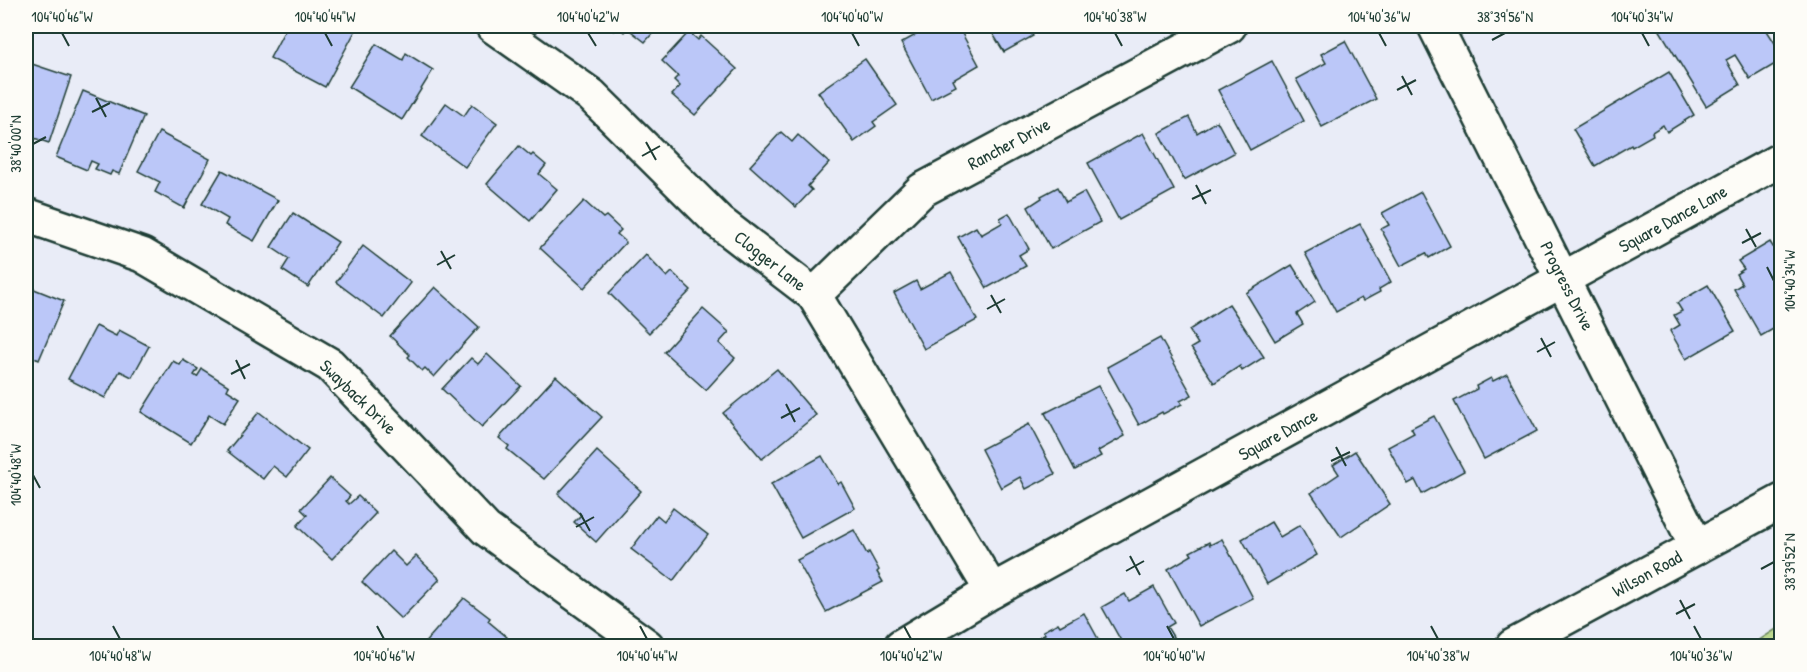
<svg xmlns="http://www.w3.org/2000/svg" width="1807" height="672" font-family="'Patrick Hand',sans-serif">
<style>
.green{fill:#bbd78f;stroke:#6d8a62;stroke-width:1.5}
.building{fill:#bbc7f8;stroke:#1f3d34;stroke-width:1.5}
.lines{fill:none;stroke-linecap:round;stroke-linejoin:round}
.minor-casing{stroke:#1f3d34;stroke-width:38}
.minor{stroke:#fdfcf7;stroke-width:33}
.ticks{fill:none;stroke:#1f3d34;stroke-width:2}
.labels{text-anchor:middle;stroke-width:4.5;stroke-linejoin:round;paint-order:stroke}
.street-label{font-size:18px;fill:#1f3d34;stroke:#fdfcf7}
.neatline{fill:none;stroke:#1f3d34;stroke-width:2}
.ticks-label{font-size:15px;text-anchor:middle;fill:#1f3d34}
</style>
<rect width="100%" height="100%" fill="#e9ecf7"/>
<filter id="ink" filterUnits="userSpaceOnUse"><feTurbulence type="fractalNoise" baseFrequency=".0167" numOctaves="2"/><feDisplacementMap in="SourceGraphic" scale="12" xChannelSelector="R" yChannelSelector="G"/><feConvolveMatrix kernelMatrix="1 2 1 2 8 2 1 2 1" color-interpolation-filters="sRGB"/></filter>
<g filter="url(#ink)">
<polygon class="green" points="1781,626 1781,646 1750,646"/>
<g class="building">
<polygon points="287,26 358,26 325,87 270,58"/>
<polygon points="607,26 659,26 645,42 627,28 624,32 618,27 614,31"/>
<polygon points="932,26 947,26 951,32 959,28 979,65 953,80 956,86 931,99 901,43"/>
<polygon points="988,26 1027,26 1033,36 1004,52"/>
<polygon points="1664,26 1764,26 1782,54 1782,60 1750,79 1735,55 1726,60 1740,85 1706,106 1659,29"/>
<polygon points="689,32 698,40 701,36 737,69 695,115 672,95 680,86 674,80 678,76 662,61"/>
<polygon points="1345,41 1376,99 1322,127 1296,79 1326,63 1321,54"/>
<polygon points="376,44 403,60 406,53 433,70 402,120 349,87"/>
<polygon points="865,59 897,105 873,122 876,126 854,142 818,92"/>
<polygon points="1272,61 1304,121 1250,150 1218,90"/>
<polygon points="26,62 71,77 49,143 28,136 31,128 26,126"/>
<polygon points="1669,72 1694,115 1667,132 1663,125 1652,132 1653,135 1632,147 1631,145 1595,166 1573,129"/>
<polygon points="83,91 144,116 119,174 112,171 110,175 95,169 98,164 91,161 87,170 56,157"/>
<polygon points="446,103 464,116 472,104 497,123 465,167 422,136"/>
<polygon points="1189,117 1197,133 1217,121 1234,153 1184,180 1159,133"/>
<polygon points="159,132 210,159 184,208 155,192 160,182 138,171"/>
<polygon points="781,132 792,142 798,135 829,163 808,186 812,190 796,207 750,166"/>
<polygon points="1143,133 1174,190 1119,220 1088,163"/>
<polygon points="519,146 531,156 533,154 546,165 539,174 557,189 530,221 487,184"/>
<polygon points="222,170 278,200 254,241 225,225 228,219 202,204"/>
<polygon points="1058,187 1066,202 1084,192 1100,222 1051,249 1028,207 1042,198 1041,196"/>
<polygon points="1421,192 1450,246 1429,258 1426,253 1401,266 1381,229 1389,225 1382,213"/>
<polygon points="584,201 603,218 606,216 621,230 617,234 626,242 584,288 540,248"/>
<polygon points="293,213 338,242 308,287 282,270 289,259 271,247"/>
<polygon points="1009,213 1029,249 1019,255 1026,266 987,288 958,237 976,227 981,235 1002,223 1000,218"/>
<polygon points="1360,224 1391,282 1379,289 1380,292 1363,301 1361,298 1336,312 1305,253"/>
<polygon points="1770,242 1782,261 1782,324 1761,336 1734,289 1742,284 1736,274 1744,269 1738,261"/>
<polygon points="363,246 411,283 384,318 336,282"/>
<polygon points="646,255 667,277 672,272 691,290 649,333 609,293"/>
<polygon points="1292,265 1315,302 1297,314 1303,324 1275,341 1246,293"/>
<polygon points="951,272 977,320 924,349 894,293 916,281 920,289"/>
<polygon points="1708,285 1735,331 1686,359 1670,331 1680,325 1674,315 1682,311 1677,303"/>
<polygon points="435,287 479,327 434,377 425,368 422,371 408,357 410,355 390,336"/>
<polygon points="34,289 64,301 39,360 26,354 26,295 31,297"/>
<polygon points="1229,304 1264,357 1242,371 1240,366 1214,383 1191,348 1198,344 1189,330"/>
<polygon points="703,309 729,332 719,343 735,358 706,390 664,352"/>
<polygon points="96,326 116,336 119,330 149,346 132,377 120,371 105,398 68,379"/>
<polygon points="1160,338 1192,395 1180,401 1182,404 1163,414 1162,412 1139,425 1107,367"/>
<polygon points="487,354 521,386 482,427 442,389 471,358 478,364"/>
<polygon points="183,360 198,369 194,375 197,377 202,369 229,386 227,390 240,398 223,424 209,415 191,443 141,412 173,361 180,365"/>
<polygon points="777,369 816,415 762,459 723,413"/>
<polygon points="1507,374 1537,431 1484,459 1454,401 1477,389 1476,386 1491,378 1493,381"/>
<polygon points="556,376 602,417 544,479 507,449 509,446 499,438"/>
<polygon points="1098,386 1125,436 1098,451 1101,456 1075,470 1045,413"/>
<polygon points="259,412 308,450 287,477 273,466 263,479 227,451"/>
<polygon points="1434,416 1464,471 1422,494 1415,480 1408,484 1388,447 1414,433 1411,428"/>
<polygon points="1029,424 1055,474 1026,489 1020,477 1001,488 981,449"/>
<polygon points="597,451 641,491 596,542 574,522 581,515 558,494"/>
<polygon points="1355,451 1390,504 1341,537 1311,493 1339,474 1333,465"/>
<polygon points="822,456 838,484 841,482 855,508 801,538 771,484"/>
<polygon points="330,478 350,496 346,501 349,504 358,496 376,513 332,559 297,526 307,515 301,509"/>
<polygon points="673,508 708,535 673,581 631,549 657,515 664,521"/>
<polygon points="1271,522 1280,537 1300,525 1317,555 1267,584 1242,539"/>
<polygon points="854,530 867,554 869,552 879,570 877,572 883,582 826,612 797,560"/>
<polygon points="1222,539 1253,598 1199,626 1168,569 1192,555 1190,552 1209,542 1210,545"/>
<polygon points="391,551 406,566 416,556 440,579 401,619 362,582"/>
<polygon points="1154,587 1174,623 1167,627 1175,640 1162,646 1124,646 1102,607 1125,594 1129,601"/>
<polygon points="464,598 490,618 488,621 507,637 498,646 422,646"/>
<polygon points="1084,613 1102,646 1032,646 1030,642 1045,634 1043,631 1058,623 1060,626"/>
</g>
<g class="lines">
<defs>
<g id="minor">
<polyline points="493,26 591,95 719,222 814,295 992,591"/>
<polyline points="1435,26 1697,547"/>
<polyline points="26,215 142,255 330,365 486,529 647,646"/>
<polyline points="814,295 922,190 1229,26"/>
<polyline points="901,646 992,591 1782,159"/>
<polyline points="1513,646 1782,501"/>
</g>
</defs>
<use href="#minor" class="minor-casing"/>
<use href="#minor" class="minor"/>
</g>
</g>
<path class="ticks" d="M62,33L69,46M325,33L332,46M588,33L596,46M852,33L859,46M1115,33L1122,46M1379,33L1386,46M1642,33L1649,46M1492,40L1505,33M1402,76L1412,95M1397,90L1416,80M96,98L106,117M92,112L110,103M646,142L656,160M33,144L46,137M642,156L660,146M1196,185L1206,204M1192,199L1211,190M1746,229L1756,247M1742,243L1761,233M441,251L451,269M437,265L455,255M1767,267L1774,281M991,295L1001,313M987,309L1005,299M1541,338L1551,357M1537,352L1555,342M236,360L245,379M231,374L250,364M786,404L795,422M781,418L800,408M1336,447L1346,466M1331,461L1350,452M33,475L40,488M580,513L590,531M576,527L594,517M1130,556L1140,575M1761,569L1774,562M1126,571L1144,561M1680,600L1690,619M1676,614L1695,604M113,626L120,639M377,626L384,639M640,626L647,639M904,626L911,639M1167,626L1174,639M1431,626L1438,639M1694,626L1701,639"/>
<g class="labels">
<g class="street-label">
<text transform="translate(1009 144) rotate(-28)" y="6">Rancher Drive</text>
<text transform="translate(1673 219) rotate(-29)" y="6">Square Dance Lane</text>
<text transform="translate(770 261) rotate(38)" y="6">Clogger Lane</text>
<text transform="translate(1567 286) rotate(63)" y="6">Progress Drive</text>
<text transform="translate(358 397) rotate(44)" y="6">Swayback Drive</text>
<text transform="translate(1278 435) rotate(-29)" y="6">Square Dance</text>
<text transform="translate(1647 574) rotate(-29)" y="6">Wilson Road</text>
</g>
</g>
<rect width="1807" height="672" fill="none" stroke="#fdfcf7" stroke-width="66"/>
<rect x="33" y="33" width="1741" height="606" class="neatline"/>
<g class="ticks-label">
<text x="62" y="22">104°40'46"W</text>
<text x="325" y="22">104°40'44"W</text>
<text x="588" y="22">104°40'42"W</text>
<text x="852" y="22">104°40'40"W</text>
<text x="1115" y="22">104°40'38"W</text>
<text x="1379" y="22">104°40'36"W</text>
<text x="1505" y="22">38°39'56"N</text>
<text x="1642" y="22">104°40'34"W</text>
<text transform="translate(16 144) rotate(-90)" y="5">38°40'00"N</text>
<text transform="translate(1790 281) rotate(-90)" y="5">104°40'34"W</text>
<text transform="translate(16 475) rotate(-90)" y="5">104°40'48"W</text>
<text transform="translate(1790 562) rotate(-90)" y="5">38°39'52"N</text>
<text x="120" y="661">104°40'48"W</text>
<text x="384" y="661">104°40'46"W</text>
<text x="647" y="661">104°40'44"W</text>
<text x="911" y="661">104°40'42"W</text>
<text x="1174" y="661">104°40'40"W</text>
<text x="1438" y="661">104°40'38"W</text>
<text x="1701" y="661">104°40'36"W</text>
</g>
</svg>
